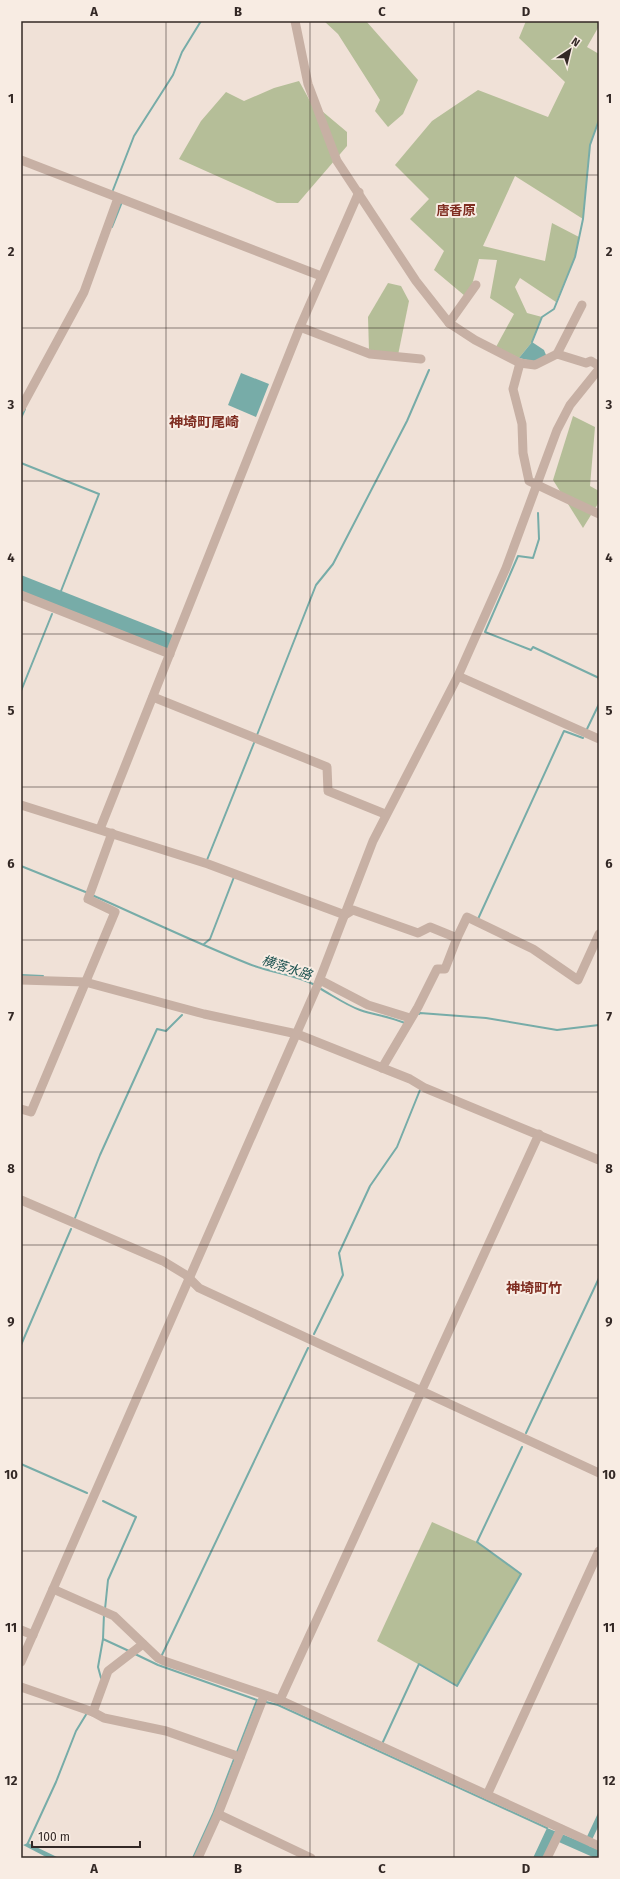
<svg xmlns="http://www.w3.org/2000/svg" width="620" height="1879" font-family="'Fira Sans','Noto Sans JP',sans-serif">
<style>
.green{fill:#b5be98}
.water{fill:#77aca8}
.lines{fill:none;stroke-linecap:round;stroke-linejoin:round}
.stream{stroke:#77aca8;stroke-width:2}
.minor{stroke:#c7b0a4;stroke-width:9}
.grid{fill:none;stroke:#332825;stroke-width:1;stroke-opacity:0.55}
.labels{text-anchor:middle;stroke-width:4;stroke-linejoin:round;paint-order:stroke}
.neighbourhood-label{font-size:13px;font-weight:bold;fill:#7f2d21;stroke:#f8ece3}
.water-label{font-size:13px;font-style:italic;fill:#1c5250;stroke:#f8ece3}
.quarter-label{font-size:14px;font-weight:bold;fill:#7f2d21;stroke:#f8ece3}
.neatline{fill:none;stroke:#332825;stroke-width:1.5}
.grid-label{font-size:13px;text-anchor:middle;font-weight:bold;fill:#332825}
</style>
<rect width="100%" height="100%" fill="#f0e1d7"/>
<g class="green">
<polygon points="324,21 366,21 418,80 403,114 388,127 375,111 380,100 338,34"/>
<polygon points="526,21 599,21 599,26 587,47 599,54 599,120 590,145 583,219 515,176 483,246 545,261 552,223 579,237 575,257 556,302 520,278 515,287 527,313 542,317 532,342 519,358 496,347 514,314 490,298 497,260 479,259 472,285 465,296 434,270 444,251 410,219 429,199 395,165 432,121 478,90 548,117 565,82 519,38"/>
<polygon points="299,81 310,101 347,132 347,146 298,203 277,203 179,159 201,121 226,92 244,101 274,88"/>
<polygon points="388,283 401,286 409,301 398,355 369,351 368,317"/>
<polygon points="573,416 595,427 590,486 599,491 599,502 583,528 553,480"/>
<polygon points="432,1522 477,1542 521,1574 457,1686 377,1641"/>
</g>
<g class="water">
<polygon points="532,342 544,350 546,355 536,362 519,358"/>
<polygon points="241,373 269,384 256,417 228,405"/>
<polygon points="21,575 173,635 168,649 21,591"/>
<polygon points="599,1811 599,1825 589,1846 599,1850 599,1858 595,1858 552,1839 543,1858 533,1858 547,1828 584,1843"/>
<polygon points="28,1843 59,1858 48,1858 23,1845"/>
</g>
<g class="lines">
<g class="stream">
<polyline points="113,190 134,136 173,75 182,52 201,21"/>
<polyline points="112,227 122,202"/>
<polyline points="532,342 542,317 554,309 575,257 583,219 590,145 599,120"/>
<polyline points="21,418 25,409"/>
<polyline points="21,463 99,494 61,591"/>
<polyline points="538,513 539,539 533,558 518,556 485,632 531,650 533,647 599,678"/>
<polyline points="21,691 52,614"/>
<polyline points="587,729 599,704"/>
<polyline points="257,735 316,585 333,564 407,421 429,370"/>
<polyline points="207,860 254,743"/>
<polyline points="21,866 88,893"/>
<path d="M92,895C144,918 196,943 249,964C271,973 294,974 315,985"/>
<polyline points="478,919 564,731 583,738"/>
<polyline points="204,944 210,939 234,877"/>
<polyline points="21,975 43,976"/>
<path d="M319,988C332,995 346,1005 360,1010C375,1015 390,1017 405,1023"/>
<polyline points="419,1014 420,1013 486,1018 557,1030 599,1025"/>
<polyline points="75,1218 100,1155 157,1029 166,1031 182,1015"/>
<polyline points="314,1334 343,1275 339,1253 370,1186 397,1147 420,1090"/>
<polyline points="21,1345 71,1229"/>
<polyline points="526,1433 599,1278"/>
<polyline points="21,1464 87,1493"/>
<polyline points="103,1501 136,1517 108,1580 105,1609"/>
<polyline points="103,1639 104,1614"/>
<polyline points="135,1654 158,1665 257,1700 237,1752"/>
<polyline points="161,1657 308,1348"/>
<polyline points="101,1678 98,1667 103,1639 129,1651"/>
<polyline points="266,1702 278,1705 547,1828"/>
<polyline points="382,1744 419,1664 457,1686 521,1574 477,1542 522,1447"/>
<polyline points="27,1845 56,1782 76,1731 87,1713"/>
<polyline points="193,1858 213,1814 234,1759"/>
</g>
<g class="minor">
<polyline points="295,21 308,84 337,161 416,281 449,323 475,340 520,363 535,365 557,354 586,363 591,361 599,366"/>
<polyline points="21,160 321,276"/>
<polyline points="449,323 476,285"/>
<polyline points="300,327 370,354 421,359"/>
<polyline points="557,354 582,305"/>
<polyline points="520,363 513,389 522,424 523,453 529,481 599,514"/>
<polyline points="21,408 84,292 118,198"/>
<polyline points="21,595 170,654"/>
<polyline points="458,676 599,739"/>
<polyline points="153,697 327,767 328,791 385,814"/>
<polyline points="21,805 208,864 345,915 353,910 418,933 430,927 457,938 467,917 533,949 578,980 599,934"/>
<polyline points="100,829 300,327 359,192"/>
<polyline points="21,980 85,982 204,1014 297,1034 410,1079 425,1088 599,1160"/>
<polyline points="320,980 368,1005 410,1018"/>
<polyline points="382,1068 418,1007 437,969 445,969 457,938"/>
<polyline points="21,1109 31,1112 115,912 88,899 112,833"/>
<polyline points="21,1200 163,1261 186,1275 199,1288 599,1473"/>
<polyline points="53,1589 114,1616 158,1658 164,1661 280,1700 599,1846"/>
<polyline points="21,1630 33,1635"/>
<polyline points="21,1662 316,989 373,841 458,676 506,568 557,430 570,405 599,369"/>
<polyline points="21,1687 93,1712 104,1718 166,1731 240,1757"/>
<polyline points="280,1700 539,1134"/>
<polyline points="93,1712 108,1671 143,1644"/>
<polyline points="487,1795 599,1551"/>
<polyline points="218,1814 311,1858"/>
<polyline points="198,1858 218,1814 264,1696"/>
<polyline points="547,1858 561,1829"/>
</g>
</g>
<path class="grid" d="M166,21V1858M310,21V1858M454,21V1858M21,175H599M21,328H599M21,481H599M21,634H599M21,787H599M21,940H599M21,1092H599M21,1245H599M21,1398H599M21,1551H599M21,1704H599"/>
<g class="labels">
<g class="neighbourhood-label">
<text x="456" y="215">唐香原</text>
</g>
<g class="water-label">
<text transform="translate(287 967) rotate(18)" y="5">横落水路</text>
</g>
<g class="quarter-label">
<text x="204" y="427">神埼町尾崎</text>
<text x="534" y="1293">神埼町竹</text>
</g>
</g>
<rect width="620" height="1879" fill="none" stroke="#f8ece3" stroke-width="44"/>
<g transform="translate(570 50) rotate(35)" stroke="#f8ece3" stroke-width="3" paint-order="stroke">
<path d="M0-3L7 15L0 10L-7 15Z" fill="#332825"/>
<text y="-6" font-size="11" font-weight="bold" text-anchor="middle" fill="#332825">N</text>
</g>
<path d="M32 1841v6h108v-6" fill="none" stroke="#332825" stroke-width="2"/>
<text x="38" y="1841" font-size="12" fill="#332825" stroke="#f8ece3" stroke-width="3" paint-order="stroke">100 m</text>
<rect x="22" y="22" width="576" height="1835" class="neatline"/>
<g class="grid-label">
<text x="94" y="16">A</text>
<text x="238" y="16">B</text>
<text x="382" y="16">C</text>
<text x="526" y="16">D</text>
<text x="11" y="103">1</text>
<text x="609" y="103">1</text>
<text x="11" y="256">2</text>
<text x="609" y="256">2</text>
<text x="11" y="409">3</text>
<text x="609" y="409">3</text>
<text x="11" y="562">4</text>
<text x="609" y="562">4</text>
<text x="11" y="715">5</text>
<text x="609" y="715">5</text>
<text x="11" y="868">6</text>
<text x="609" y="868">6</text>
<text x="11" y="1021">7</text>
<text x="609" y="1021">7</text>
<text x="11" y="1173">8</text>
<text x="609" y="1173">8</text>
<text x="11" y="1326">9</text>
<text x="609" y="1326">9</text>
<text x="11" y="1479">10</text>
<text x="609" y="1479">10</text>
<text x="11" y="1632">11</text>
<text x="609" y="1632">11</text>
<text x="11" y="1785">12</text>
<text x="609" y="1785">12</text>
<text x="94" y="1873">A</text>
<text x="238" y="1873">B</text>
<text x="382" y="1873">C</text>
<text x="526" y="1873">D</text>
</g>
</svg>
